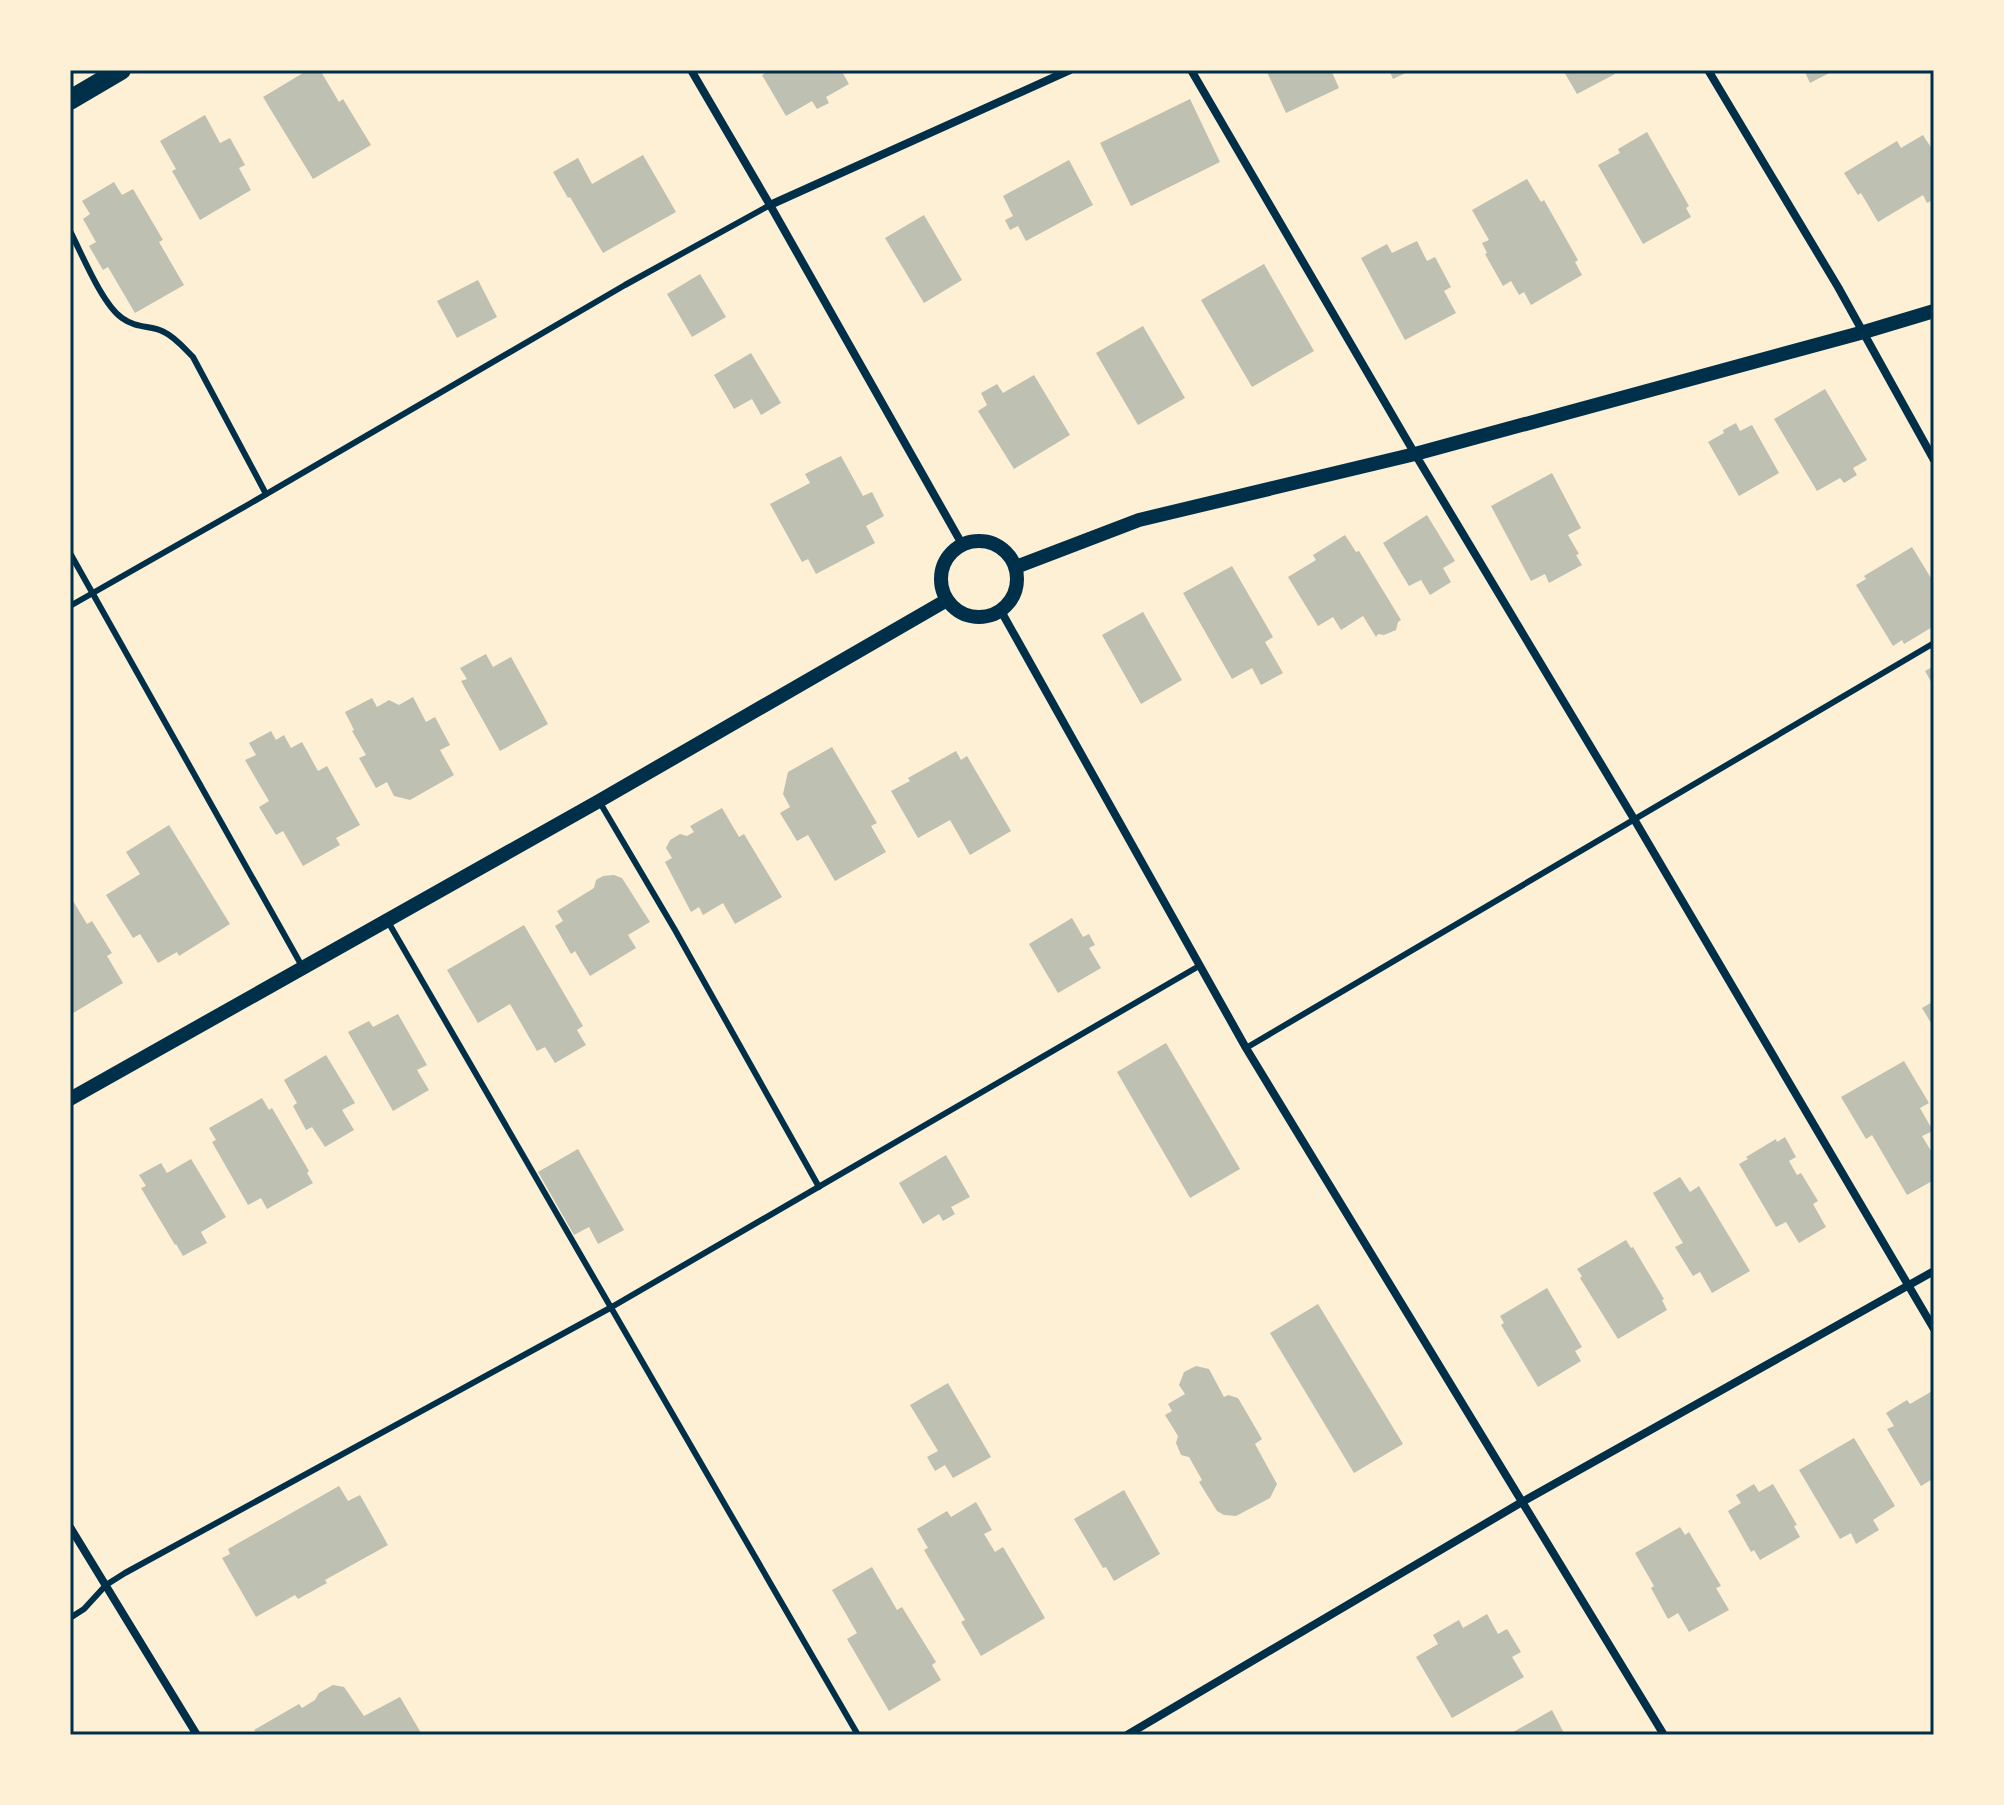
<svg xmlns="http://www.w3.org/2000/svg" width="2004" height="1805" font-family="Signika,sans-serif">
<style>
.building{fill:#bec0b2}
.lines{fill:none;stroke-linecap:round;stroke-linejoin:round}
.service{stroke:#003049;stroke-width:6}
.minor{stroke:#003049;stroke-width:8}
.tertiary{stroke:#003049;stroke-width:14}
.primary{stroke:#003049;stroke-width:20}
.neatline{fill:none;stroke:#003049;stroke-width:3}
</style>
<rect width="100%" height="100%" fill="#fdf0d5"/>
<g class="building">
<polygon points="308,70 320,70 339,102 343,99 371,145 313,179 263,97"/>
<polygon points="771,70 841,70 849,84 826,97 829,103 817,109 812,101 786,116 762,75"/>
<polygon points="1266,70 1331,70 1339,88 1286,113"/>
<polygon points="1389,70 1412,70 1393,79"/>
<polygon points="1563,70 1613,70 1615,74 1577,94"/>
<polygon points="1804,70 1835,70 1810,83"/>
<polygon points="1190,99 1220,162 1131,206 1100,143"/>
<polygon points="205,115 220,143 230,138 245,165 239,168 251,190 200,220 172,171 176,169 160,141"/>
<polygon points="1647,132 1689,206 1686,208 1691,217 1643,244 1598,165 1620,153 1618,149"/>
<polygon points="1923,135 1934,152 1934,199 1927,203 1923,195 1878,222 1861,193 1858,195 1844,173 1897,141 1901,148"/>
<polygon points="643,155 676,212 603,253 570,197 568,198 553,172 578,158 592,184"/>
<polygon points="1069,160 1093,205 1026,241 1018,226 1010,230 1005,220 1013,216 1003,196"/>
<polygon points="1527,179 1541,202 1544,200 1578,260 1575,262 1582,275 1531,305 1524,292 1519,295 1511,281 1503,286 1485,254 1487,253 1482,243 1489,240 1472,210"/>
<polygon points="114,182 122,195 133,189 163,240 159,242 184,285 135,313 108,267 103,270 89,246 96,242 83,219 90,214 82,201"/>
<polygon points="924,215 962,280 924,303 885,238"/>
<polygon points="1417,241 1427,261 1435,257 1451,287 1444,291 1456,313 1405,340 1361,258 1387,244 1392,253"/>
<polygon points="1264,264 1314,351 1252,387 1201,300"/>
<polygon points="700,274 726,317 692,337 667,294"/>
<polygon points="478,280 497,317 457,338 437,301"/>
<polygon points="1143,326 1185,398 1138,425 1096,353"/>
<polygon points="751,353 781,403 761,415 752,399 734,409 714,375"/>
<polygon points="1034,375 1070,435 1014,469 978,411 987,405 981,393 997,384 1003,393"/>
<polygon points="1825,389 1867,460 1853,468 1857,475 1844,483 1840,478 1817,491 1774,419"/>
<polygon points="1736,423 1740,431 1752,425 1779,473 1739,496 1708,442 1724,433 1723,430"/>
<polygon points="841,456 863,496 872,492 884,516 866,526 875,543 816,574 808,559 802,562 770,504 810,483 805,474"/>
<polygon points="1552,473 1581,528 1568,535 1579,554 1576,555 1582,565 1549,583 1545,574 1531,581 1491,506"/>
<polygon points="1427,515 1455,561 1443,568 1451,582 1430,595 1421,580 1409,586 1383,543"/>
<polygon points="1345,535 1356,552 1359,551 1401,620 1398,622 1396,630 1384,635 1378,634 1376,637 1363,616 1341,630 1333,617 1318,626 1288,577 1316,560 1313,555"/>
<polygon points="1912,547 1934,583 1934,626 1904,644 1902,640 1893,646 1856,585 1866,579 1864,576"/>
<polygon points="1232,566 1273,637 1265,642 1283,673 1261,685 1252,668 1232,679 1183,593"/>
<polygon points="1143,612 1182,680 1141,704 1102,635"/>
<polygon points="486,654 493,667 511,657 548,724 500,751 461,681 467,679 460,668"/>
<polygon points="1934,666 1934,687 1925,671"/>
<polygon points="413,697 426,722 435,717 450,745 440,750 454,775 410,800 394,796 387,782 376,788 359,758 366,755 352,731 354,730 345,712 372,698 377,707 389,700 399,705"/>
<polygon points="271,731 276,740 284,735 291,748 302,742 318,771 327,766 360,825 336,838 340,845 303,866 283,831 276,835 259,807 269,801 245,760 256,755 249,743"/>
<polygon points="832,747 877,823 871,826 886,852 835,881 808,835 797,841 780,813 790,807 783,794 788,772"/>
<polygon points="956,751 961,760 967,756 1011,831 970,855 950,820 918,838 891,791 910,781 908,778"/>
<polygon points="722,808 739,837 744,834 782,897 735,924 723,903 703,915 699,907 691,912 665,862 672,858 666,848 670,840 680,834 687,836 694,832 690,826"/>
<polygon points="169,825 230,924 179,956 177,952 158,963 140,934 133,938 106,895 140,874 126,852"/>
<polygon points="614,875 622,878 650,922 628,935 636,948 590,976 575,951 571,954 555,926 563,921 557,911 594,888 596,880 603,876"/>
<polygon points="70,896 87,924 92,921 112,953 107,956 123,983 70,1015"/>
<polygon points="1072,918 1083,937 1089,934 1095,945 1089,948 1101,968 1058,993 1029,944"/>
<polygon points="524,925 583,1026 577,1030 586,1045 555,1063 545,1047 537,1051 510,1004 478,1023 447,970"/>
<polygon points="1934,1001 1934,1028 1922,1008"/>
<polygon points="398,1014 427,1065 417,1070 429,1090 393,1111 348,1032 369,1021 373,1027"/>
<polygon points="1166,1043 1240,1169 1190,1198 1117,1072"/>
<polygon points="326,1055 355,1103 342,1110 354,1130 325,1147 312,1127 306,1130 293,1106 297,1103 284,1080"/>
<polygon points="1904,1061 1929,1103 1920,1108 1933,1131 1922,1136 1934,1156 1934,1180 1907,1195 1872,1135 1866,1139 1841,1097"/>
<polygon points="262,1098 269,1110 272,1108 309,1171 307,1173 313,1183 267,1209 261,1198 248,1205 212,1142 216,1140 209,1128"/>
<polygon points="1785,1137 1796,1157 1789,1161 1797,1175 1801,1173 1818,1201 1813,1204 1826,1227 1799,1243 1786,1222 1776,1227 1739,1164 1748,1159 1746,1157 1776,1139 1777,1142"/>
<polygon points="578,1149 624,1230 598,1244 589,1227 574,1235 538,1172"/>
<polygon points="946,1155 970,1197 951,1207 955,1214 943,1221 939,1214 923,1224 899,1183"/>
<polygon points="191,1159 226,1217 201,1232 207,1243 183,1256 176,1244 175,1245 141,1188 146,1186 139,1175 161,1163 167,1173"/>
<polygon points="1680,1177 1690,1192 1699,1186 1750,1271 1712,1293 1700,1272 1693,1276 1675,1247 1683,1243 1653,1193"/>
<polygon points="1626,1240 1631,1248 1633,1247 1664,1299 1662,1300 1667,1310 1618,1339 1580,1278 1582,1276 1577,1269"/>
<polygon points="1547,1288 1582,1347 1575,1351 1581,1361 1538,1387 1501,1325 1504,1323 1500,1316"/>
<polygon points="1318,1304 1403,1444 1354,1473 1270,1333"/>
<polygon points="1196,1366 1209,1369 1224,1397 1228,1395 1238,1398 1262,1439 1255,1444 1277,1484 1270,1498 1236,1516 1224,1515 1217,1511 1199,1482 1202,1480 1189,1457 1181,1455 1176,1443 1178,1436 1165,1415 1172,1411 1168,1404 1185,1394 1179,1385 1184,1372"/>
<polygon points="948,1383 991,1457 953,1478 945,1465 935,1471 927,1457 938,1451 910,1405"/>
<polygon points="1934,1390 1934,1478 1921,1486 1887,1429 1894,1426 1886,1413 1907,1400 1910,1404"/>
<polygon points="1854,1438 1895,1506 1873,1520 1879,1530 1856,1544 1851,1533 1840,1539 1799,1470"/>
<polygon points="1754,1484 1759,1492 1773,1484 1797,1525 1794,1526 1800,1537 1760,1560 1754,1550 1751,1552 1728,1511 1741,1503 1736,1495"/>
<polygon points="339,1486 348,1501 360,1495 388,1545 325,1580 327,1583 298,1599 295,1595 256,1617 222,1558 230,1554 228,1549"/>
<polygon points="1124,1490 1160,1554 1114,1581 1106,1567 1103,1568 1074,1519"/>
<polygon points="976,1502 992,1530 984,1534 995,1552 1003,1547 1045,1618 981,1656 961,1622 965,1620 924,1550 928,1548 917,1529 947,1511 951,1517"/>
<polygon points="1680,1527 1685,1535 1689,1532 1721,1586 1716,1588 1729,1610 1689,1632 1678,1613 1668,1619 1651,1588 1654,1586 1635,1553"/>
<polygon points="872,1567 897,1610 902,1607 936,1662 932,1665 941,1680 889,1711 847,1639 857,1633 832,1590"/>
<polygon points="1487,1614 1498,1634 1507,1629 1521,1652 1512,1657 1524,1677 1452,1718 1416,1657 1438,1644 1433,1635 1459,1620 1463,1628"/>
<polygon points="333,1685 344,1687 364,1716 400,1697 421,1733 418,1735 258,1735 254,1730 299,1704 302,1708 315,1700 319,1693"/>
<polygon points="1552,1710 1565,1735 1508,1735"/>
</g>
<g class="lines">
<g class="service">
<path d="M70,231C82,254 102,304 122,318C137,329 151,325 164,332C175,337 184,348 193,357L266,494"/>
<polyline points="70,553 303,968"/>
<polyline points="70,606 251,503 625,285 770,205"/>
<polyline points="599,801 675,930 819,1187"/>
<polyline points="387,920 858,1735"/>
<polyline points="1246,1048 1934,643"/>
<polyline points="70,1618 84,1609 106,1585 125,1573 610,1308 1199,966"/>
</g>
<g class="minor">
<polyline points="691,70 770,205 962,544"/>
<polyline points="1191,70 1415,454 1634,819 1934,1329"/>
<polyline points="1708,70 1838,287 1934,460"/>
<polyline points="770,205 1070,70"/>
<polyline points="1001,611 1246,1048 1664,1735"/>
<polyline points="70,1527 197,1735"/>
<polyline points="1127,1735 1522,1502 1934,1271"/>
</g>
<g class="tertiary">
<circle cx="979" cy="579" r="38"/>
<polyline points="1016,567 1139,520 1415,454 1864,332 1934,311"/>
<polyline points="70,1099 599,801 947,600"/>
</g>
<polyline class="primary" points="70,100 121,70"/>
</g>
<rect width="2004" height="1805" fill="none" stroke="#fdf0d5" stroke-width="144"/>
<rect x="72" y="72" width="1860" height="1661" class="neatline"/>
</svg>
